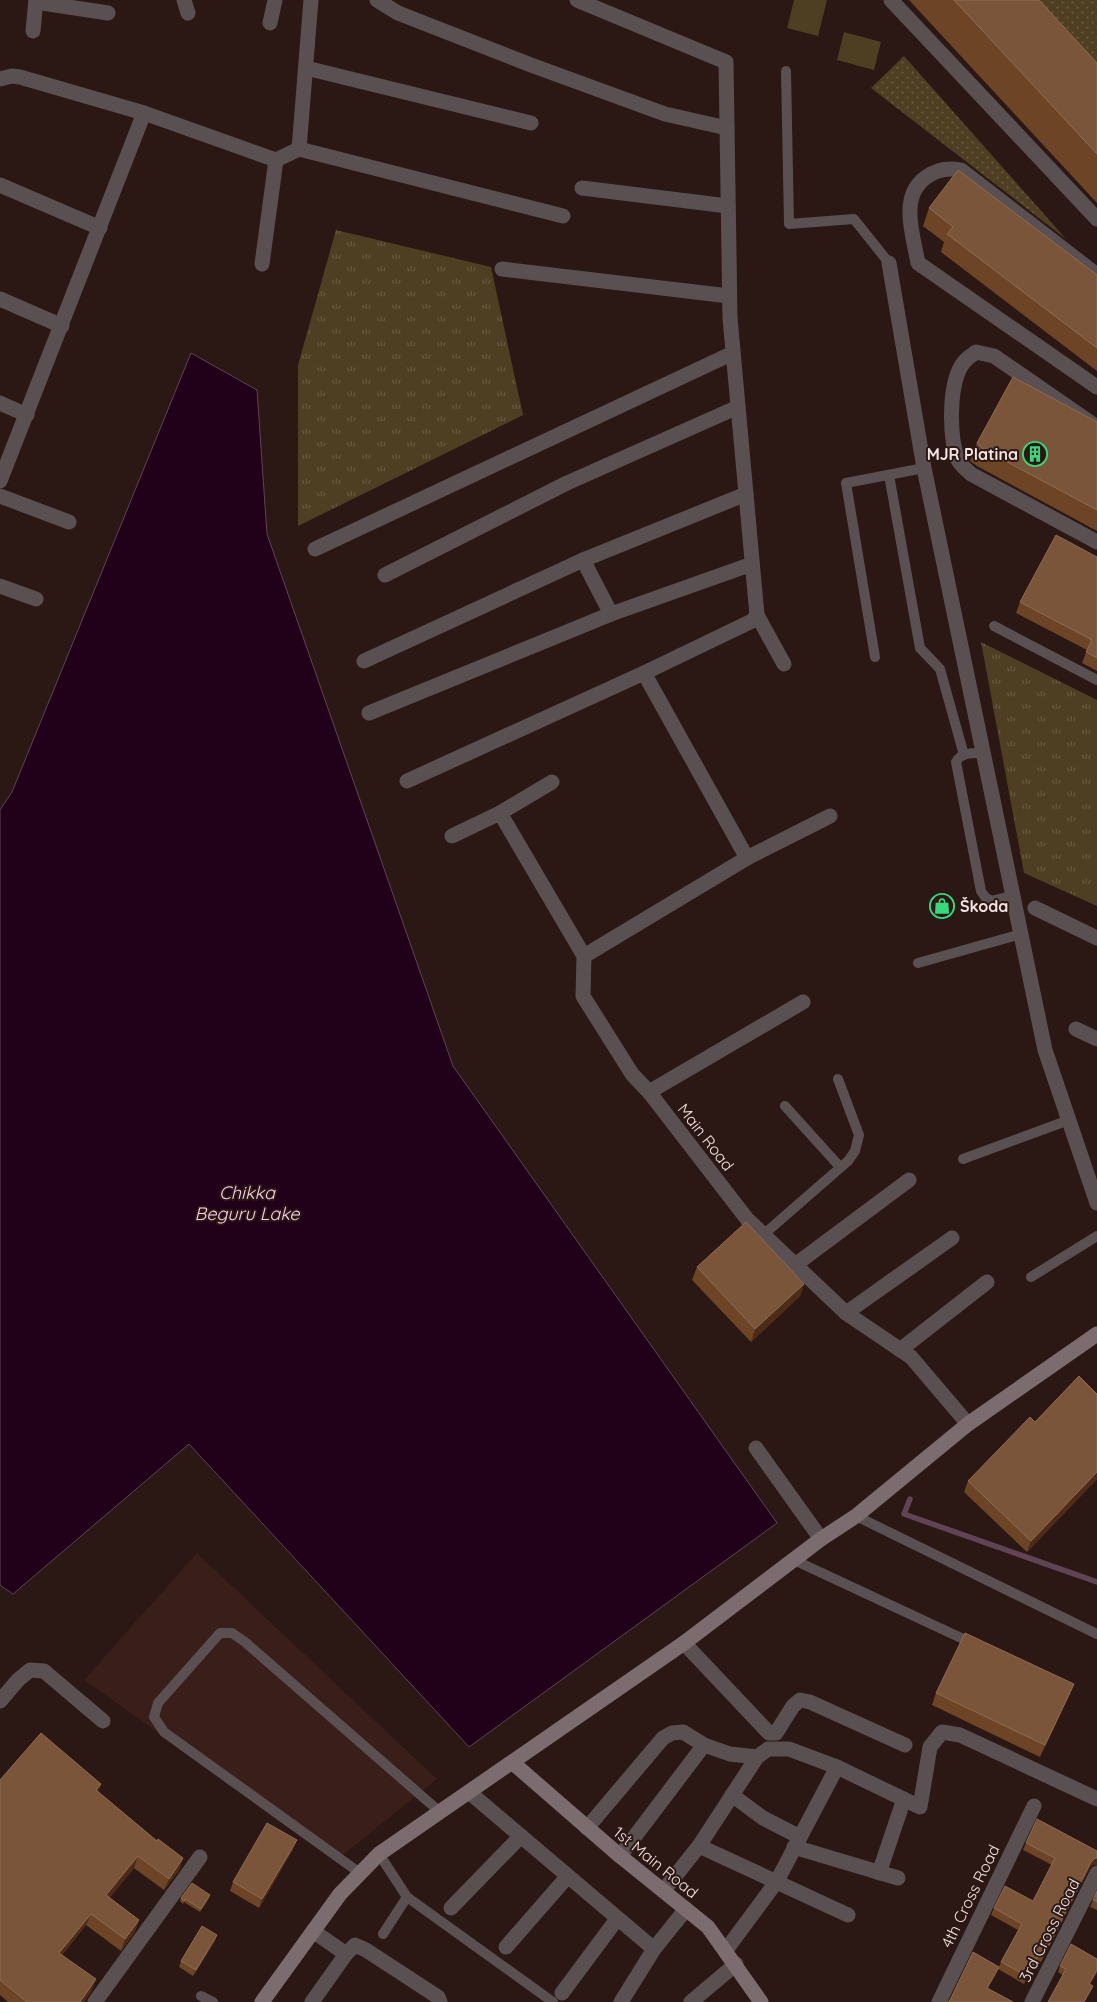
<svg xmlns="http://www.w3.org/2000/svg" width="1097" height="2002" font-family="Quicksand,sans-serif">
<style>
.built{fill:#391e1a}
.grass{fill:url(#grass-tufts)}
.park{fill:url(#park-dots)}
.garden{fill:#4e3e22}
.water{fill:#210019;stroke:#604455}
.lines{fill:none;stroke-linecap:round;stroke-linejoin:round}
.stream{stroke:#604455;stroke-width:5.5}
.lane{stroke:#5a5052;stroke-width:10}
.street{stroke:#5a5052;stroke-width:15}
.secondary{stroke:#7d6c6f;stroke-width:15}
.wall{fill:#6d4426}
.shaded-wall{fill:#4d2b16}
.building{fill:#7b553a;stroke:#8e6c54}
.labels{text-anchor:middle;stroke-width:4;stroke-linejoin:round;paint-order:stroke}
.poi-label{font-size:16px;font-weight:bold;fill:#f2e4e1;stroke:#2b1714;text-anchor:end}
.street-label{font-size:16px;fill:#f2e4e1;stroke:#2b1714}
.water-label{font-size:18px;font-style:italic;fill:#fccfec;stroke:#2b1714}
</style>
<defs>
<pattern id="grass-tufts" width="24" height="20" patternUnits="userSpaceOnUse" patternTransform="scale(1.25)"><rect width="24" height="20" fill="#4e3e22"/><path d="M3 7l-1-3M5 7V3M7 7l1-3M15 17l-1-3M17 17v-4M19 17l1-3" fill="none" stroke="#685a42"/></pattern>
<pattern id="park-dots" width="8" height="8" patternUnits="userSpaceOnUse" patternTransform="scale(1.25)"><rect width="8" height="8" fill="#4e3e22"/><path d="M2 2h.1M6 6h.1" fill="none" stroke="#685a42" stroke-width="1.8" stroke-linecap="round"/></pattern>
</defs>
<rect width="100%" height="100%" fill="#2b1714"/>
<polygon class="built" points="197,1553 437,1779 337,1860 84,1680"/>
<g class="grass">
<polygon points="336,230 491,267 523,415 298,526 298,365"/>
<polygon points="981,642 1097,700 1097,906 1024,873"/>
</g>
<g class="park">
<polygon points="1029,0 1097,0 1097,72"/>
<polygon points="904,56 1066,239 871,88"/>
</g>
<g class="garden">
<polygon points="794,0 827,0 818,36 787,28"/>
<polygon points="844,32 881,42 874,70 837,60"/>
</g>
<polygon class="water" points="191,353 257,390 267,534 453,1066 777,1523 469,1747 189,1444 13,1594 0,1585 0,810 12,792"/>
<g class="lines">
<polyline class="stream" points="910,1499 904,1514 1097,1582"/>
<g class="lane">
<polyline points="786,71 789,224 854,219 889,263"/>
<polyline points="889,475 920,648 940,669 964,755"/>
<polyline points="994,626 1097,680"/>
<polyline points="875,657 846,483 924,468"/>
<path d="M983,753C973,753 961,752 956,762L981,891L985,897L991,901L1013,896"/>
<polyline points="918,963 1021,934"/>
<polyline points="785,1106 840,1167"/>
<polyline points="963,1159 1069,1120"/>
<polyline points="763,1235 848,1161 855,1151 859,1135 838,1079"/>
<polyline points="1031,1277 1097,1236"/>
<polyline points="856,1516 1097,1634"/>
<polyline points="794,1560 974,1644"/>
<polyline points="379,1854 407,1897 553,2002"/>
<polyline points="360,1873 164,1732 154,1717 158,1703 220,1633 232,1633 245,1642 440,1812"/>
<polyline points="383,1934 407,1897"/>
<polyline points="201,1996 213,2002"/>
</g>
<g class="street">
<polyline points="184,0 188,13"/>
<polyline points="377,0 398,13 531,65 665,114 727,128"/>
<polyline points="577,0 726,62 730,318 757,615 784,664"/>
<polyline points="891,0 1097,219"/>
<polyline points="36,2 108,13"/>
<polyline points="270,23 275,0"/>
<polyline points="33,31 36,0"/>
<polyline points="306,68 531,123"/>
<polyline points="0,79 12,76 20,77 144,113 276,160 299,149 311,0"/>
<polyline points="299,149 563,216"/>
<polyline points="0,185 100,228"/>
<polyline points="582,188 728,206"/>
<polyline points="889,263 924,468 1045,1050 1097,1203"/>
<polyline points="262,264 276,160"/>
<polyline points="502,269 729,296"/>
<path d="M1097,275L961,170C935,165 911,181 910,209C909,227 915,246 918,263L1097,387"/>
<polyline points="0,299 62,326"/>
<polyline points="0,403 27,415"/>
<path d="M1097,427L994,356L976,352C972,355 967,358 964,362C948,382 949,437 958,460C961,466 967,470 971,474L1097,542"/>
<polyline points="0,481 144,113"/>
<polyline points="0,496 69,522"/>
<polyline points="315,549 733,353"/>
<polyline points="583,560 611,614"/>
<polyline points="385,575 567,483 738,407"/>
<polyline points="0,586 36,599"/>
<polyline points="364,661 583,560 746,494"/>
<polyline points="369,713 611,614 752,564"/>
<polyline points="407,781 644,673 752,621 757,615"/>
<polyline points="500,813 584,956 583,996 632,1074 649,1092 747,1219 846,1313 911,1357 968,1424"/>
<polyline points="452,836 500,813 552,782"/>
<polyline points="747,858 830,816"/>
<polyline points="1035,908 1097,938"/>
<polyline points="584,956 747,858 644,673"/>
<polyline points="1076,1029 1097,1039"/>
<polyline points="649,1092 803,1002"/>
<polyline points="795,1265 909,1180"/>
<polyline points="846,1313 952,1238"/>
<polyline points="900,1350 987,1282"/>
<polyline points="756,1448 821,1539"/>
<polyline points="684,1643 769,1733 776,1733 793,1706 800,1700 810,1702 905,1745"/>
<polyline points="0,1701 18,1680 30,1670 44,1671 103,1721"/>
<polyline points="469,1792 654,1949"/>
<polyline points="732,1795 763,1818 800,1837"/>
<polyline points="587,1828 663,1738 672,1733 683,1732 704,1745 730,1754 757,1757 768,1749 789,1749 837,1767 920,1807 930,1747 942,1732 960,1735 1097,1799"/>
<polyline points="699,1846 848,1915"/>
<polyline points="794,1847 898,1878"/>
<polyline points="620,1856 704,1745"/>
<polyline points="879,1873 904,1799"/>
<polyline points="664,1890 699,1846 757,1757"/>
<polyline points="451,1908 521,1836"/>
<polyline points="313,1931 346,1954"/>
<polyline points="506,1947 568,1876"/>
<polyline points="726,1950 777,1881 837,1767"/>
<polyline points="562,1993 617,1919"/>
<polyline points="95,2002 200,1857"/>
<polyline points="312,2002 346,1954 355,1945 366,1950 438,1997 440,2002"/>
<polyline points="621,2002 654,1949 686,1909"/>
<polyline points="691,2002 736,1964"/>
<polyline points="939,2002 1034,1806"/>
<polyline points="1032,2002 1097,1873"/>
</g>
<g class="secondary">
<polyline points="513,1763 620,1856 708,1927 761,2002"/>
<polyline points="262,2002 340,1894 379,1854 684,1643 821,1539 856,1516 968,1424 1097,1334"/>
</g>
</g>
<g class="wall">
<polygon points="909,0 1039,0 1097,63 1097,203"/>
<polygon points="929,208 1097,275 1097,371 941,252 944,242 923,226"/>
<polygon points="1097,422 1097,531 977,466 970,461 977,443"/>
<polygon points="1097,557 1097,671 1082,663 1087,650 1016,613 1020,602"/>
<polygon points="697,1267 804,1284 800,1296 751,1342 692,1280"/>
<polygon points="1097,1394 1097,1479 1027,1552 964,1492 968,1481 1035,1422"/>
<polygon points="1074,1684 1069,1696 1040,1757 932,1705 936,1693"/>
<polygon points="0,1780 101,1784 98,1792 157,1841 183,1858 179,1870 164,1890 134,1868 109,1898 139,1920 135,1931 121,1951 86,1925 62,1955 92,1990 84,2002 8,2002 0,1995"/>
<polygon points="1026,1843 1097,1851 1097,1865 1092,1865 1089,1869 1041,1962 1040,1962 1039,1964 1036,1962 1024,1984 998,1969 1001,1962 1018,1930 991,1915 994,1908 1033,1901 1052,1865 1023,1850"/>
<polygon points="293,1849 259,1908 230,1891 233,1882"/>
<polygon points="1097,1891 1097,1910 1090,1907"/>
<polygon points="181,1898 209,1898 200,1912 184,1902 183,1904 180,1901"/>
<polygon points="217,1935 215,1941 193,1976 179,1967 181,1961"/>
<polygon points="1097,1959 1097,1973 1090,1984 1093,1986 1090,1992 1058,1972 1060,1966"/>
</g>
<g class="shaded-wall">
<polygon points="804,1284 800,1296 751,1342 755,1329"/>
<polygon points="1097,1472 1097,1479 1027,1552 1031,1541"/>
<polygon points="1074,1684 1069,1696 1040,1757 1045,1745"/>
<polygon points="101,1784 97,1795 96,1790"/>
<polygon points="297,1840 293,1849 259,1908 262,1899"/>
<polygon points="138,1856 134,1868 102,1907 106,1895"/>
<polygon points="183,1858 179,1870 164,1890 169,1879"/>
<polygon points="1095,1858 1097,1858 1097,1865 1092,1865 1089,1869 1041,1962 1044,1955 1091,1862"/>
<polygon points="91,1914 86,1925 54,1964 59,1953"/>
<polygon points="139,1920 135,1931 121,1951 125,1939"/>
<polygon points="217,1935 215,1941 193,1976 196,1970"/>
<polygon points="1039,1955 1036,1962 1024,1984 1027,1976"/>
<polygon points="999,1967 997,1973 985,1994 987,1988"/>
<polygon points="1097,1970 1097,1973 1087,1990 1089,1984"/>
<polygon points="96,1979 92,1990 84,2002 80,2002"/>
</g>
<g class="building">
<polygon points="954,0 1039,0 1097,63 1097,154"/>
<polygon points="958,170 1097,275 1097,348 947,234 953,227 929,208"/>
<polygon points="1013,377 1097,422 1097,510 983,449 977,443"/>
<polygon points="1056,535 1097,557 1097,658 1086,652 1092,640 1020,602"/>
<polygon points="746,1222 804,1284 755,1329 697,1267"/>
<polygon points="1079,1376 1097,1394 1097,1472 1031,1541 968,1481 1030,1417 1035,1422"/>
<polygon points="965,1633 1074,1684 1045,1745 936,1693"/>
<polygon points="41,1733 101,1784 96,1790 157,1841 158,1839 183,1858 169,1879 138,1856 106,1895 139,1920 125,1939 91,1914 59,1953 96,1979 80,2002 27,2002 0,1980 0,1780"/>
<polygon points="1037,1819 1097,1851 1097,1858 1095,1858 1091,1862 1044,1955 1043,1954 1041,1957 1039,1955 1027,1976 1001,1962 1022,1924 994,1908 1005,1886 1033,1901 1055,1858 1026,1843"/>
<polygon points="267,1823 297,1840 262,1899 233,1882"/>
<polygon points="192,1883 210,1895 201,1909 185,1899 184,1901 181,1898"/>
<polygon points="1097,1891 1097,1902 1093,1900"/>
<polygon points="202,1926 217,1935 196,1970 181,1961"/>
<polygon points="1071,1944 1097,1959 1097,1970 1089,1984 1093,1986 1084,2002 1048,2002 1066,1969 1060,1966"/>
<polygon points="973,1952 999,1967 987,1988 1013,2002 948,2002 950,2000"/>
</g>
<defs>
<symbol id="building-ring" viewBox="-11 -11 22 22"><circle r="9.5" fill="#2b1714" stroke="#39d87f" stroke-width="1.5"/><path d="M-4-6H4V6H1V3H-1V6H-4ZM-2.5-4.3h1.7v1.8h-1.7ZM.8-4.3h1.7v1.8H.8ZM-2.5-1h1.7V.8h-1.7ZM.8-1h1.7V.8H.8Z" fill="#39d87f"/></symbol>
<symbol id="shop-ring" viewBox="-11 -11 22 22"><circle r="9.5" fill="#2b1714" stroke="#39d87f" stroke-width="1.5"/><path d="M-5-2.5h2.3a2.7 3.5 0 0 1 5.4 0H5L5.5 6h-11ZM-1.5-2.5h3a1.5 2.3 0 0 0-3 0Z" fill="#39d87f"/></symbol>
</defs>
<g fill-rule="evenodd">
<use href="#building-ring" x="1021" y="440" width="28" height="28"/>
<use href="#shop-ring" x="928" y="892" width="28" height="28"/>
</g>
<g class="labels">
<g class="poi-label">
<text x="1018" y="460">MJR Platina</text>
<text x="960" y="912" text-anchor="start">Škoda</text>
</g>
<g class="street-label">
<text transform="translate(706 1137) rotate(52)" y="6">Main Road</text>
<text transform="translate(656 1862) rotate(39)" y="6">1st Main Road</text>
<text transform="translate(970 1896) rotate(-64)" y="6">4th Cross Road</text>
<text transform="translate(1049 1930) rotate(-63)" y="6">3rd Cross Road</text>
</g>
<g class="water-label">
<text x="247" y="1199">Chikka<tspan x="247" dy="21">Beguru Lake</tspan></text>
</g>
</g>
</svg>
